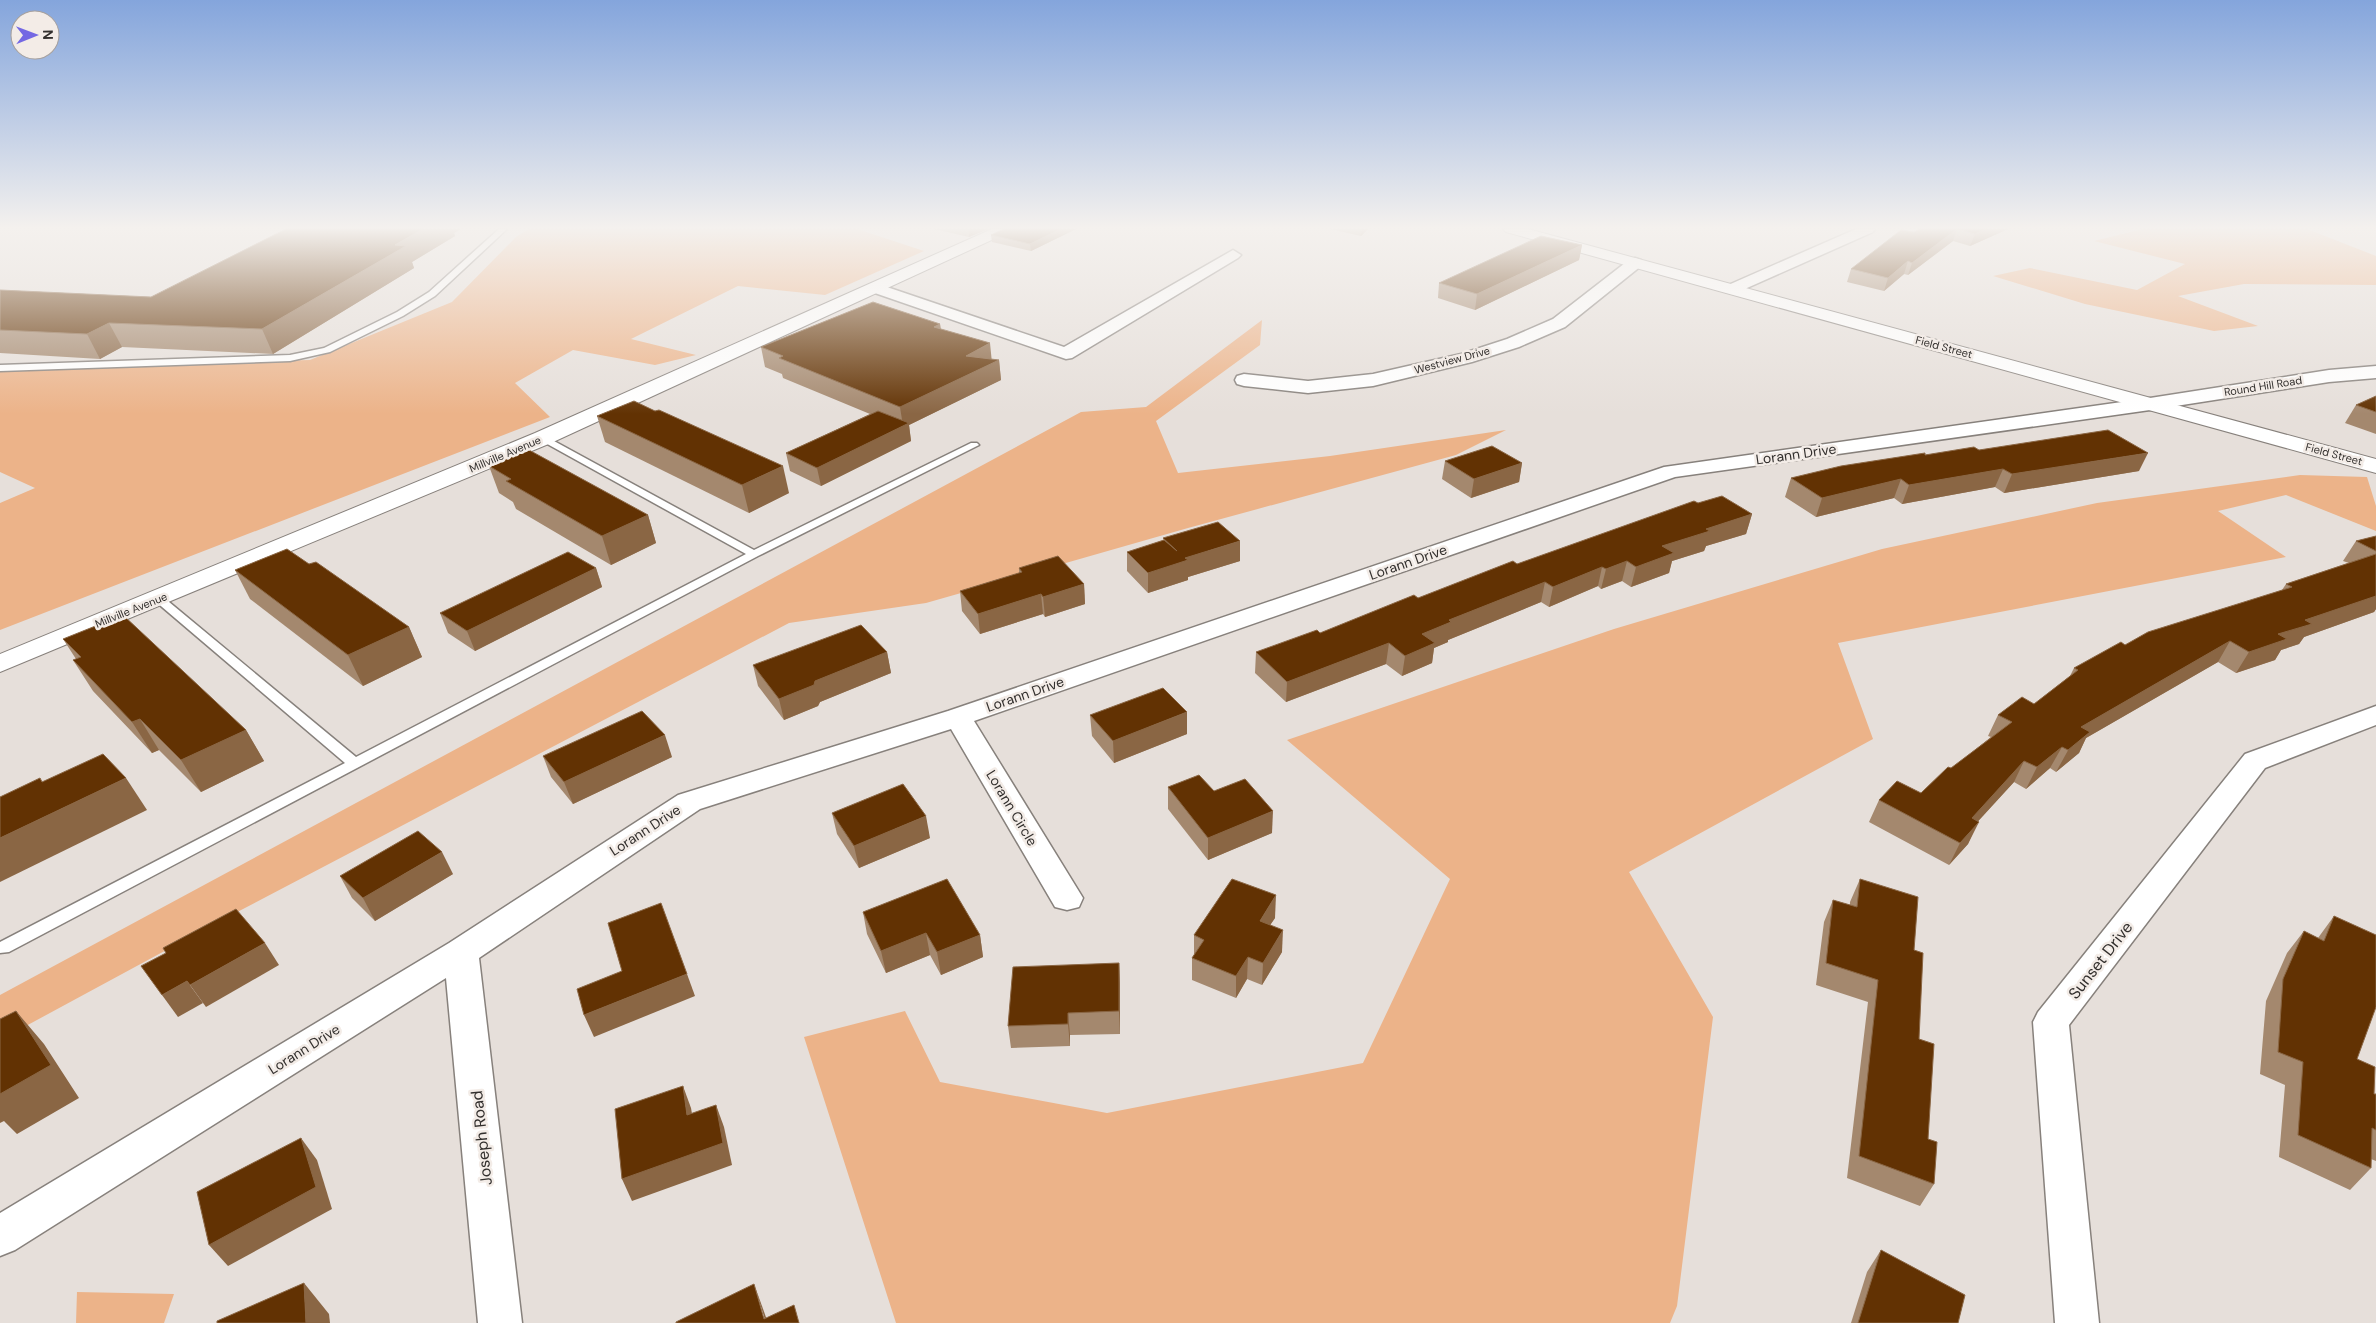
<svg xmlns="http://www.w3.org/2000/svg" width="2376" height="1323" font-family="'DM Sans',sans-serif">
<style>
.green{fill:#ecb389}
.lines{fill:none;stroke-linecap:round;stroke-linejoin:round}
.service-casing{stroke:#87817c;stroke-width:3}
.minor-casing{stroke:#87817c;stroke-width:3}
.tertiary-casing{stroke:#87817c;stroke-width:2}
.service{fill:#fff;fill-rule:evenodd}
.minor{fill:#fff;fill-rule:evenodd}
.tertiary{fill:#fff;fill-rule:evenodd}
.wall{fill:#a4886e}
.shaded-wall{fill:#8a6644}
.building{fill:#623203;stroke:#8a6644}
.labels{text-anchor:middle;stroke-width:5;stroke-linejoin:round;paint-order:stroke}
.far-street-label{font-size:11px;fill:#322f2d;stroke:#f3ece7}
.street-label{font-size:14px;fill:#322f2d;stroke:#f3ece7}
.near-street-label{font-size:16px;fill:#322f2d;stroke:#f3ece7}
</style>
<rect width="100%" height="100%" fill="#e6dfda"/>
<g class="green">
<polygon points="529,229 857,229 924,251 825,295 738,286 631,339 696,355 655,365 573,350 515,383 550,417 0,630 0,503 35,488 0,472 0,368 310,360 452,302 516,237"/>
<polygon points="2143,229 2307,229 2376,256 2376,285 2244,284 2178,296 2258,326 2214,331 2085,304 1993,276 2030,268 2137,290 2185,264 2094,241"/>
<polygon points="1262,320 1260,345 1156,421 1178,473 1330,456 1506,430 1456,455 1188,528 926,603 789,623 220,921 0,1040 0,995 1081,412 1146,407"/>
<polygon points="2300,475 2367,477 2376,506 2376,531 2286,495 2218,511 2286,557 1838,643 1873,739 1629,872 1713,1017 1677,1306 1670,1323 896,1323 804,1037 905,1011 940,1082 1107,1113 1363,1063 1450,879 1287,740 1614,629 1882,549 2097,503"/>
<polygon points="77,1292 174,1294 164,1323 76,1323"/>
</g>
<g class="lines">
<defs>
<g id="service">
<polygon points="499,229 507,229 435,296 403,316 330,352 290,361 0,371 0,365 290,355 324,348 397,312 429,292"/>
<polygon points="543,435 754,550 971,443 977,443 979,445 758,556 9,952 0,953 0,942 345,763 155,601 153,599 155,597 163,597 356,757 746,554 540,440 538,438"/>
</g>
<g id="minor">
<polygon points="1856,229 1875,229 1873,232 1738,292 1726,292 1724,289 1726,286"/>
<polygon points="1233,250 1241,255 1238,258 1072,358 1066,359 869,291 867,288 869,285 881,285 1064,347"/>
<polygon points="1635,258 1641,260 1643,263 1641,266 1565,327 1519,347 1472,362 1373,386 1308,393 1244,386 1237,384 1235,380 1237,376 1244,374 1308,381 1373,374 1461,354 1507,339 1553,319 1629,260"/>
<polygon points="2376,366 2376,378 2329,382 2150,410 1675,477 974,721 1083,898 1079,907 1067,910 1055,907 951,729 700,809 479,958 522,1323 478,1323 446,978 15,1250 0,1256 0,1213 449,943 678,795 948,711 1664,467 2150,398 2329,370"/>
<polygon points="2376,706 2376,725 2265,768 2069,1025 2099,1323 2055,1323 2033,1022 2038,1012 2245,754"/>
</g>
<g id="tertiary">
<polygon points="992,229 1012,229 1009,232 551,443 0,672 0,654 535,433"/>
<polygon points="1503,229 1528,229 2376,459 2376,473 1506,232"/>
</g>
</defs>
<use href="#service" class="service-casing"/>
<use href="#minor" class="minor-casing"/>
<use href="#tertiary" class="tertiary-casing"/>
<use href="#service" class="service"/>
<use href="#minor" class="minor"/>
<use href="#tertiary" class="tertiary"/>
</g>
<g class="wall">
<polygon points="934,229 988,229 969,237"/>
<polygon points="1076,229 1031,251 992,242 991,235"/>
<polygon points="1330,229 1368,229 1361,236"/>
<polygon points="1920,229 2008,229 1970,246 1953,241 1908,275 1904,274 1884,291 1847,282 1851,269 1914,232"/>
<polygon points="454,233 455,236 412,262 414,268 273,354 122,347 100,359 0,353 0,290 151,297"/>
<polygon points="1582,245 1579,260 1475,310 1438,298 1439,283"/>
<polygon points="940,324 941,329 991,359 999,360 1001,380 909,425 911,441 821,486 790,471 786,453 870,414 783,378 782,374 765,367 761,347"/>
<polygon points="2376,396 2376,434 2345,423 2356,405"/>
<polygon points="597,416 789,493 749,513 605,442"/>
<polygon points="1979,450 2139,471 2004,493 1995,487 1902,504 1894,498 1816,517 1785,497 1791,478 1925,455"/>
<polygon points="1445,461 1522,463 1519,482 1471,498 1442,479"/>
<polygon points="489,466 648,515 656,543 611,565 516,509 513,502 499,493"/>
<polygon points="1698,503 1752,514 1746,534 1706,546 1704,551 1672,561 1669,573 1631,587 1622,581 1601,589 1598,586 1549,607 1541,602 1448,640 1448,642 1434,648 1432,663 1402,676 1386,664 1286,702 1255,673 1256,652 1320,633 1517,564"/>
<polygon points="2376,536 2376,609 2374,612 2304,637 2299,644 2281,650 2275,660 2236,673 2218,662 2086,738 2079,753 2056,772 2050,768 2026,789 2014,782 1978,821 1968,844 1949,865 1869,822 1879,800 1921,793 1991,737 1988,736 1998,715 2034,704 2070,676 2074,668 2125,645 2282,590 2286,584 2349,563 2343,561 2356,541"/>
<polygon points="1163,538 1240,561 1188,577 1188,580 1148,593 1127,571 1127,552 1164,541"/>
<polygon points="309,564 409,627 422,657 363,686 250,599 235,570"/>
<polygon points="596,568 602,587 475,651 448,633 440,613"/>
<polygon points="1019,568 1084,584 1085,604 1045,617 1043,614 980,634 962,611 960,591 1019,573"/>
<polygon points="63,639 246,730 264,761 201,792 159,750 152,753 93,691 73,660 76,659"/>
<polygon points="887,652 891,673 820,702 818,706 784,720 758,686 753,665"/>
<polygon points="1090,715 1187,734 1114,763 1092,736"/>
<polygon points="543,756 672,757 573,804 551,777"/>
<polygon points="1168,787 1214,791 1272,833 1208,860 1168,809"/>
<polygon points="832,813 930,838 859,868 837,834"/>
<polygon points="453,874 375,921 352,898 340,876"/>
<polygon points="1860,879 1914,950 1919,1039 1928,1139 1934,1184 1920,1206 1847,1178 1868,1002 1816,985 1824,922 1833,900 1850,905 1850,902"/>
<polygon points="863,912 980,935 983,957 941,975 930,955 886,973 867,934"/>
<polygon points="2334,916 2357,1059 2374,1094 2376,1094 2376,1161 2371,1159 2371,1168 2350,1190 2279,1157 2285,1085 2260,1074 2266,1001 2287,953 2304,931 2318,938"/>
<polygon points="1275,918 1270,925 1282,952 1262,985 1247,979 1236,998 1192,980 1192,958 1194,955 1194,935"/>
<polygon points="1119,963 1120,985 1120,1034 1070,1035 1070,1046 1011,1048 1008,1026"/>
<polygon points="1881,1250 1958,1323 1851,1323 1867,1272"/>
</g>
<g class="shaded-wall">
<polygon points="423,229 461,229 454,233 455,236 412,262 414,268 273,354 262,329 395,245"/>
<polygon points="971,229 988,229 969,237 969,230"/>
<polygon points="1061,229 1076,229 1031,251 1030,244"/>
<polygon points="1362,229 1368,229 1361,236"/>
<polygon points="1957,229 1953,241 1908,275 1912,263"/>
<polygon points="1986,229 2008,229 1970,246 1975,234"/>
<polygon points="1582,245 1579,260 1475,310 1477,294"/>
<polygon points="1908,261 1904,274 1884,291 1888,278"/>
<polygon points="109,323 122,347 100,359 87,334"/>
<polygon points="940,324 942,344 934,327"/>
<polygon points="990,343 992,363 999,360 1001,380 909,425 911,441 821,486 817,468 903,426 900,407 966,356"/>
<polygon points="2148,453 2139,471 2004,493 2012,474"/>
<polygon points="1522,463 1519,482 1471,498 1474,479"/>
<polygon points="783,466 789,493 749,513 742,485"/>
<polygon points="2003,469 1995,487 1902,504 1909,485"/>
<polygon points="1901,479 1894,498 1816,517 1822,498"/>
<polygon points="1752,514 1746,534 1706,546 1704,551 1672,561 1669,573 1631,587 1636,567 1662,546 1706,529"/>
<polygon points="648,515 656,543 611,565 602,536"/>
<polygon points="1240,541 1240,561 1188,577 1188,580 1148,593 1148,573 1185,558"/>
<polygon points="1627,561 1622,581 1601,589 1606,569"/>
<polygon points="1602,567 1598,586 1549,607 1553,587"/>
<polygon points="596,568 602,587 475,651 467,631"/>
<polygon points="1545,582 1541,602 1448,640 1448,642 1434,648 1432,663 1402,676 1405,656 1422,634 1449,620"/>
<polygon points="1084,584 1085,604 1045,617 1043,597"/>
<polygon points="2376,593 2376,609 2374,612 2304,637 2299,644 2281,650 2275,660 2236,673 2249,652 2278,634 2305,620"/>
<polygon points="1041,594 1043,614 980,634 978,614"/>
<polygon points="409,627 422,657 363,686 348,655"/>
<polygon points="2230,641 2218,662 2086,738 2079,753 2056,772 2081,727"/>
<polygon points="1389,643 1386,664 1286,702 1287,682"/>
<polygon points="887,652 891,673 820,702 818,706 784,720 779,699 815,681"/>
<polygon points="1187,712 1187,734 1114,763 1113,741"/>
<polygon points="140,719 159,750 152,753 132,722"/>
<polygon points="246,730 264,761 201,792 181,760"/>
<polygon points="665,735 672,757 573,804 564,782"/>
<polygon points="2062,747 2050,768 2026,789 2037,767"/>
<polygon points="2024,761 2014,782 1961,840 1972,818"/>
<polygon points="126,778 147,810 0,882 0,838"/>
<polygon points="1273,811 1272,833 1208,860 1208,838"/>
<polygon points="926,816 930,838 859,868 854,846"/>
<polygon points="1979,822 1968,844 1949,865 1960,843"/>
<polygon points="442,852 453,874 375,921 363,898"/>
<polygon points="1276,895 1275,918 1258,943 1260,921"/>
<polygon points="1283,930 1282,952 1262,985 1263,963"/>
<polygon points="926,933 930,955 886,973 881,951"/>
<polygon points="980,935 983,957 941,975 937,952"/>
<polygon points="265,943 279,965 206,1007 190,985"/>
<polygon points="1248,957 1247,979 1236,998 1236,976"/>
<polygon points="1119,963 1120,985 1120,1034 1119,1011"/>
<polygon points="687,974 695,996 594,1037 584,1015"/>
<polygon points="187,981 203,1003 178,1017 162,995"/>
<polygon points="16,1011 44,1044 79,1098 17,1134 4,1121 0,1123 0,1094"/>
<polygon points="1068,1013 1070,1035 1070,1046 1068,1024"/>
<polygon points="683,1086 691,1108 696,1137 687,1115"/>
<polygon points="716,1105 724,1127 732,1165 632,1201 622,1179"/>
<polygon points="301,1138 317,1160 332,1209 228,1266 209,1245"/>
<polygon points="304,1283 329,1314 330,1323 306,1323"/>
<polygon points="754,1284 762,1306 768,1323 766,1323"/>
</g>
<g class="building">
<polygon points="286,229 423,229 395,245 406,246 262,329 109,323 87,334 0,330 0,290 151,297"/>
<polygon points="1004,229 1061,229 1030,244 991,235"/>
<polygon points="1920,229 1986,229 1975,234 1957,229 1912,263 1908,261 1888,278 1851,269 1901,230 1914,232"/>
<polygon points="1541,236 1582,245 1477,294 1439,283"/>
<polygon points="873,302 940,324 934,327 990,343 966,356 999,360 900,407 779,358 783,356 761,347"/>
<polygon points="2376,396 2376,412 2356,405"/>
<polygon points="634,401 655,411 659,410 783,466 742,485 597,416"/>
<polygon points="878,411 909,423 817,468 786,453"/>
<polygon points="2108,430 2148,453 2012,474 2003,469 1909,485 1901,479 1822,498 1791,478 1841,466 1925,453 1925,455 1974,447 1979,450"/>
<polygon points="1492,446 1522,463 1474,479 1445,461"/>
<polygon points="529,450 648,515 602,536 506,481 511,479 489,466"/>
<polygon points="1722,496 1752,514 1706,529 1710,531 1662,546 1674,553 1636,567 1627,561 1606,569 1602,567 1553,587 1545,582 1449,620 1451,622 1422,634 1435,643 1405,656 1389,643 1287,682 1256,652 1317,630 1320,633 1414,595 1418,598 1513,561 1517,564 1694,501 1698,503"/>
<polygon points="1218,522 1240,541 1185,558 1188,560 1148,573 1127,552 1164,540 1177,551 1163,538"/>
<polygon points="2376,536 2376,551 2356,541"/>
<polygon points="287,549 309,564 316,562 409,627 348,655 235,570"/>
<polygon points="568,552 596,568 467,631 440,613"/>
<polygon points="2376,554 2376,596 2305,620 2312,624 2278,634 2287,639 2249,652 2230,641 2081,727 2090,732 2068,750 2062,747 2037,767 2024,761 1972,818 1979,822 1960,843 1879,800 1897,781 1921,793 1948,767 1951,768 2012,722 1998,715 2022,697 2034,704 2078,670 2074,668 2121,642 2125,645 2148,632 2292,587 2286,584"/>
<polygon points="1058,556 1084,584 1043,597 1041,594 978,614 960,591 1022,572 1019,568"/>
<polygon points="123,615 246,730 181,760 140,719 132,722 73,660 81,657 63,639"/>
<polygon points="861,625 887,652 815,681 814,685 779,699 753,665"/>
<polygon points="1163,688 1187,712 1113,741 1090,715"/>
<polygon points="642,711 665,735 564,782 543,756"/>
<polygon points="103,754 126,778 0,838 0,797 40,778 42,782"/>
<polygon points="1199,775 1214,791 1245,779 1273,811 1208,838 1168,787"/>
<polygon points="903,784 926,816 854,846 832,813"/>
<polygon points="418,831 442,852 363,898 340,876"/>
<polygon points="947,879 980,935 937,952 926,933 881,951 863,912"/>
<polygon points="1232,879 1276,895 1260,921 1283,930 1263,963 1248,957 1236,976 1192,958 1204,940 1194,935"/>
<polygon points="1860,879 1918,897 1914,950 1923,953 1919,1039 1934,1044 1928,1139 1937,1142 1934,1184 1859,1156 1878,980 1826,963 1833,900 1857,907"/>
<polygon points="661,903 687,974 584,1015 577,989 622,971 608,923"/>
<polygon points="236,909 265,943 190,985 187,981 162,995 141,966 166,953 163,948"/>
<polygon points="2334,916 2376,935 2376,1007 2357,1059 2375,1067 2374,1094 2376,1094 2376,1130 2372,1128 2371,1168 2298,1135 2303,1062 2278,1052 2283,979 2304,931 2324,941"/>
<polygon points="1119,963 1119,1011 1068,1013 1068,1024 1008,1026 1013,967"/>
<polygon points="16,1011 51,1065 0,1094 0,1019"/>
<polygon points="683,1086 687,1115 716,1105 723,1143 622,1179 615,1109"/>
<polygon points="301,1138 316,1187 209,1245 197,1192"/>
<polygon points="1881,1250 1965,1295 1958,1323 1858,1323"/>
<polygon points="304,1283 306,1323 217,1323 217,1321"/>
<polygon points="754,1284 764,1319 794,1305 799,1323 676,1323 676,1322"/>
</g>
<linearGradient id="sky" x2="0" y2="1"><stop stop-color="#84a5dc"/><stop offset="0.55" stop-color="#f4f1ee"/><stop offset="1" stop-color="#f4f1ee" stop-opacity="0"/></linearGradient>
<rect width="2376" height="414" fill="url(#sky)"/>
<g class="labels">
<g class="far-street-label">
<text transform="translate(1944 347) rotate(15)" y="4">Field Street</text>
<text transform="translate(1452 360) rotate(-15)" y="4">Westview Drive</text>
<text transform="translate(2263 386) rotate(-9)" y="4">Round Hill Road</text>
<text transform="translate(505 454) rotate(-23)" y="4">Millville Avenue</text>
<text transform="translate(2334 454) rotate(15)" y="4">Field Street</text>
<text transform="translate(131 610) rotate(-22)" y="4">Millville Avenue</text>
</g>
<g class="street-label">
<text transform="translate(1796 454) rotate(-8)" y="5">Lorann Drive</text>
<text transform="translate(1408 562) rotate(-19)" y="5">Lorann Drive</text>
<text transform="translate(1025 694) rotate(-19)" y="5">Lorann Drive</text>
<text transform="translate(1012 808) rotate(59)" y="5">Lorann Circle</text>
<text transform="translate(645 830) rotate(-33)" y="5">Lorann Drive</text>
<text transform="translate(304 1049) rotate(-32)" y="5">Lorann Drive</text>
</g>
<g class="near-street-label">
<text transform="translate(2100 960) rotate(-52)" y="6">Sunset Drive</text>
<text transform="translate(481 1138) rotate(-96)" y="6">Joseph Road</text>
</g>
</g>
<g transform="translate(35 35) rotate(89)"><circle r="24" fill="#f3ece7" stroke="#a6a09d"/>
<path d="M0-4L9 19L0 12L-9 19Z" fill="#7468e3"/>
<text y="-8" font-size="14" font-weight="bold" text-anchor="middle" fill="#322f2d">N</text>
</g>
</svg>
